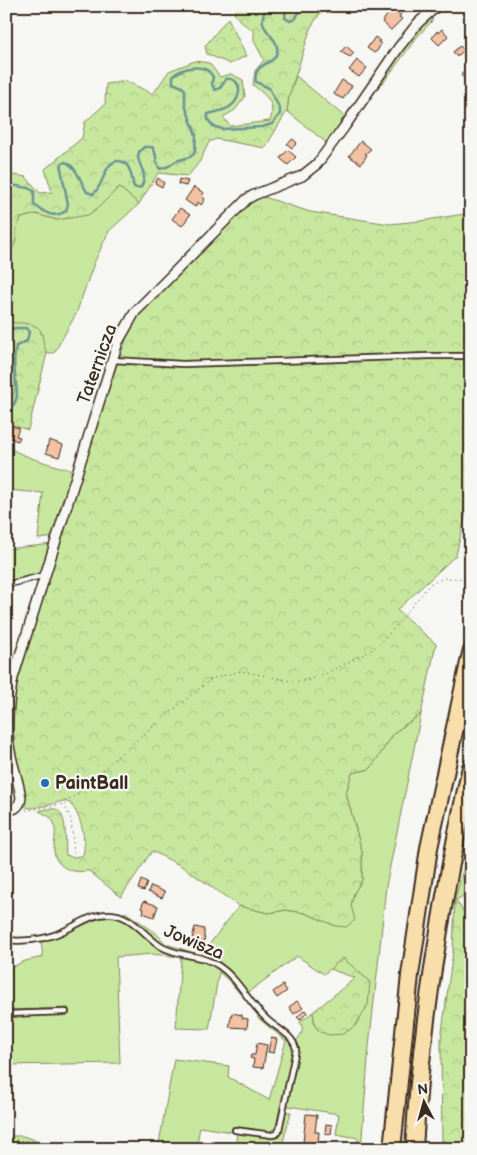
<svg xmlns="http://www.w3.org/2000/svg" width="477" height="1155" font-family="'Balsamiq Sans',sans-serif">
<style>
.green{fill:#c8e79e;stroke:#82885e}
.forest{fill:url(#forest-crowns);stroke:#82885e}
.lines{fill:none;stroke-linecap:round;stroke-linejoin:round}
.stream{stroke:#6a9495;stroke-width:2.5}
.building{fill:#f3c1a3;stroke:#3b2a1e}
.service-casing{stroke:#3b2a1e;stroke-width:8}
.minor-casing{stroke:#3b2a1e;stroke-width:12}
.motorway-casing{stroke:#3b2a1e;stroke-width:20}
.path{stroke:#3b2a1e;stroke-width:1;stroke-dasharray:1 4;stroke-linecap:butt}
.service{stroke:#f6f6f2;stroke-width:4.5}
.minor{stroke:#f6f6f2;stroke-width:9}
.motorway{stroke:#f8deab;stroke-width:16}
.poi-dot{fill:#1f6fb2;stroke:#f6f6f2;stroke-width:2}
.labels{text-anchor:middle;stroke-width:4.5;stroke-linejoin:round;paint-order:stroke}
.street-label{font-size:18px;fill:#3b2a1e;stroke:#f6f6f2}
.poi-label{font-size:18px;font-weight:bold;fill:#3b2a1e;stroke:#f6f6f2;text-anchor:start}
</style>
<defs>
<pattern id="forest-crowns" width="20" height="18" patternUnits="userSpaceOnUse" patternTransform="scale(1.25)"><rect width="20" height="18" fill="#c8e79e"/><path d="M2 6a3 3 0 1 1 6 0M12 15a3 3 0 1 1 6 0" fill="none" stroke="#adc688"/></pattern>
</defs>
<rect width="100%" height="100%" fill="#f6f6f2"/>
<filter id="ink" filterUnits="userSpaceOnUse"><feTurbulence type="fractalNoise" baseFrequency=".02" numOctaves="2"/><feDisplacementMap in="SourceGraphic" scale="10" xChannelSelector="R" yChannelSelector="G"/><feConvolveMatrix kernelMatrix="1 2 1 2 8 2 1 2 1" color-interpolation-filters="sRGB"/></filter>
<g filter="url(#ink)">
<g class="green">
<polygon points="428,17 433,20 417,37 383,83 379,81 400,48"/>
<polygon points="296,76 345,117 355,105 330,145 307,169 328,144 287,111 289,96"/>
<polygon points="119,187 139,204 109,231 94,263 76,314 54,353 47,353 42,346 42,334 6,322 6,265 16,240 16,230 21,218 36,214 57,220 99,207"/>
<path d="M6,446C27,459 51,464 74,471L56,537L38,539L43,493L6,490Z"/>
<polygon points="53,544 44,573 6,583 6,549"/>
<path d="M421,714L386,886L379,956L369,1046L361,1149H357L358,1138L336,1134L339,1114L288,1106L286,1101C290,1086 303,1055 296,1041C301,1035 305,1030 300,1022L313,1012L315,1026L370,982L343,958L324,974L297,956L246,994L234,977L201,955L239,906L268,913L286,910L305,913L336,926L351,905L354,893L362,880V852L346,793L352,773L370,769L395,732Z"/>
<path d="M125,912L155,932L166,944L195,953C165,956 146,928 124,914Z"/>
<path d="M101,916C128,915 135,930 155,944C161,948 170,949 177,952C207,962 221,965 241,992L240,994L231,983L219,972L209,1029L176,1028L181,957L152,954L116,957L120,1063L6,1065V1017L69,1014L68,1008L6,1010V970L25,961L43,957L41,942C62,935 80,924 101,916Z"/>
<path d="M259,1016C269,1023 286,1032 292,1044C297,1054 280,1114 276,1128L269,1132L233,1128L232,1132L200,1127L196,1149H158L174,1059L229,1066L228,1077L269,1100L286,1041L257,1017Z"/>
<polygon points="285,1112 291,1112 281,1149 235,1149 237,1132 277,1138 282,1130"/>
<polygon points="6,1136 23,1136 62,1149 40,1149 19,1143 6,1143"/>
</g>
<g class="forest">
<path d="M238,6H325L311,27L289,96L287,111L265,148L216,139L209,142L200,161L188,176L158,173L139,204L119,187L99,207L88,215L57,220L36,214L21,218L16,230V240L6,265V174L26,177L40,193L52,192L45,169L82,138L85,122L105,104L106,84L126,81L153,94L169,71L195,61L209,63L220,77L231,74L243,80L245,97L235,110L223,117L230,126L270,121C276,102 267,97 253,85L255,71L264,60L254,41V31L241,22L234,13Z"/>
<polygon points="228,18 246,56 230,64 207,54 205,46"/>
<path d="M258,195L310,212L390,224L420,221L471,213V491L456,555L397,610L436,644L421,714L395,732L370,769L352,773L346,793L362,852V880L354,893L351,905L355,920L346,927L336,926L305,913L286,910L268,913L239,906L183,867L152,851L121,897L89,871C78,872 68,872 60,864C46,851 63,830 50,817C47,815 42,813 39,811C44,810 51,808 55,809C68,812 65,844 66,855L72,857L82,856C89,846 79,802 64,801C60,801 55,804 52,804C44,806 37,808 29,808L22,805L11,739L13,690L88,445L136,312L229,218Z"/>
<path d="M6,322C17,324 38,320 42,334C44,342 42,344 47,353L28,430L6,423V401L12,399L15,388L9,371L11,355L6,353Z"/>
<polygon points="471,840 471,892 456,900 468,919 471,919 471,1149 442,1149 441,1039 453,951 455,899"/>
<polygon points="343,958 370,982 368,1005 355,1026 343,1034 330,1035 320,1032 315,1026 313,1012 355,978 330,969"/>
</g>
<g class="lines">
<g class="stream">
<polyline points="286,6 285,18 290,21 295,19 303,6"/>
<path d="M6,184L28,188L34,191V205C47,213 52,219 66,211L68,204L61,169L62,164L65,162C76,165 81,183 87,192L93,194C104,187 104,160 119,161C131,162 131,177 134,187L137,188L141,187C148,175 141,169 138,158L139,152L144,147H152C158,153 154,162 160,169L169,166L176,161L190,157L194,154L195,150L196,135L185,105V90L182,87L173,83V76C183,67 206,62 213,77C212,82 211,85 215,90L220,88L226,79C243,77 242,98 231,106C224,111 216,112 208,114V120L213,126L222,129L262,127L272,124L280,114V109L269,88L256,82C252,62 275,66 277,52C280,34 251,30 268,6"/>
<polyline points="6,226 8,234 6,242"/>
<path d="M6,331L15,328H26L29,332L27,341L16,346C14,355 14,366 15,375C16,388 22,403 6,410"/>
</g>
</g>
<g class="building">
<polygon points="391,10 396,14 398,13 401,15 399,17 402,19 391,30 382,22"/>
<polygon points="442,29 448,36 439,45 432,38 437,31 438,33"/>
<polygon points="375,37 380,41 378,42 381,44 377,51 374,53 367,48"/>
<polygon points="346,46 354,53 350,57 341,52"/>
<polygon points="460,46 464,50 457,57 453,52"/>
<polygon points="357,60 367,68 359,77 349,70"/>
<polygon points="468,67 471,69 471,79 468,82 461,75"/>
<polygon points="342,80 352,86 343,99 335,95 334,93"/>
<polygon points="293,139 297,143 292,148 287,144"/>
<polygon points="361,141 371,149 365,154 367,155 361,164 349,156"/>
<polygon points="288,150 296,157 288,165 280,158"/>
<polygon points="158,178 164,183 162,187 155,183"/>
<polygon points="179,179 188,181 186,186 178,184"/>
<polygon points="194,187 204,193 202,196 205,199 201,205 198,202 195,207 185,200"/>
<polygon points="180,208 190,215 182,226 172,219"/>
<polygon points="13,426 19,428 16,436 20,437 18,441 9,438"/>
<polygon points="49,440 63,445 59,457 46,453"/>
<polygon points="6,524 11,525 10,538 6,537"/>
<polygon points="141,880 147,883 144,891 138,889"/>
<polygon points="151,886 165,892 162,898 148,892"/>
<polygon points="144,901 158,906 154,917 143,913 144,909 141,908"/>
<polygon points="195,927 204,929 204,938 205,938 202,944 191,942"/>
<polygon points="283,985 287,991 277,998 273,992"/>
<polygon points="297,1001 303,1008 294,1014 289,1007"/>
<polygon points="305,1010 307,1013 300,1020 297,1017"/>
<polygon points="232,1013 242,1015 242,1018 248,1019 247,1028 229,1027"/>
<polygon points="271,1038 277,1039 274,1053 268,1052"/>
<polygon points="257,1043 267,1045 263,1068 253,1067 254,1059 250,1058 251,1055 255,1055"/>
<polygon points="306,1114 317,1115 315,1132 319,1132 318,1144 303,1143"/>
<polygon points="326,1124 332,1125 331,1134 325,1133"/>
</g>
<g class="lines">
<defs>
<g id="service">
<polyline points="113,360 183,364 429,356 471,356"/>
<polyline points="6,585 45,575"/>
<path d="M6,940C26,942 48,939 66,930C79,924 92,914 108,914C131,913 144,936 162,947C180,957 202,954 219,966C240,980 250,1006 270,1022C280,1030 293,1036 296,1049L279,1130L276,1134L272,1135L235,1130"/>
<polyline points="6,1014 66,1012"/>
</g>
<path id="minor" d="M6,810C15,810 20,806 21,798C19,783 14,770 11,756C5,731 8,703 13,678L118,342L135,312L247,199L254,195L302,176L317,164L345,126L399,47L418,23L437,6"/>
<g id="motorway">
<polyline points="392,1149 410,975 429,848 471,653"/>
<path d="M414,1149C421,1020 443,893 471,767"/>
</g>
</defs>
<use href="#service" class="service-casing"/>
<use href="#minor" class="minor-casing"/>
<use href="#motorway" class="motorway-casing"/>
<g class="path">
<polyline points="64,804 71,820 74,853"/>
<polyline points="26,810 38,809 63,804 77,794 114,759 211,679 241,671 292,681 305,681 325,674 372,650 384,640 430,584 445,578 471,579"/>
<polyline points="6,1139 27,1141 55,1149"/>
</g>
<use href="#service" class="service"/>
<use href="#minor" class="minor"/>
<use href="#motorway" class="motorway"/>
</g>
</g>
<circle class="poi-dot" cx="45" cy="783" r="5"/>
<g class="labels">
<g class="street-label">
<text transform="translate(97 364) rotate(-70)" y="6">Taternicza</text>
<text transform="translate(194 942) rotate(23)" y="6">Jowisza</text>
</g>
<g class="poi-label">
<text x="55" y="789">PaintBall</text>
</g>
</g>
<rect width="477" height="1155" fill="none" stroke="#f6f6f2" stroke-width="25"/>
<rect x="12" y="12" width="452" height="1130" fill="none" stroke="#3b2a1e" stroke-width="2" filter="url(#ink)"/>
<g transform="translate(424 1102) rotate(354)" stroke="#f6f6f2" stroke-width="4" paint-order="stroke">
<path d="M0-4L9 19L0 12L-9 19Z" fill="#3b2a1e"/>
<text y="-8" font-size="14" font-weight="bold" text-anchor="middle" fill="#3b2a1e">N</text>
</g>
</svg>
